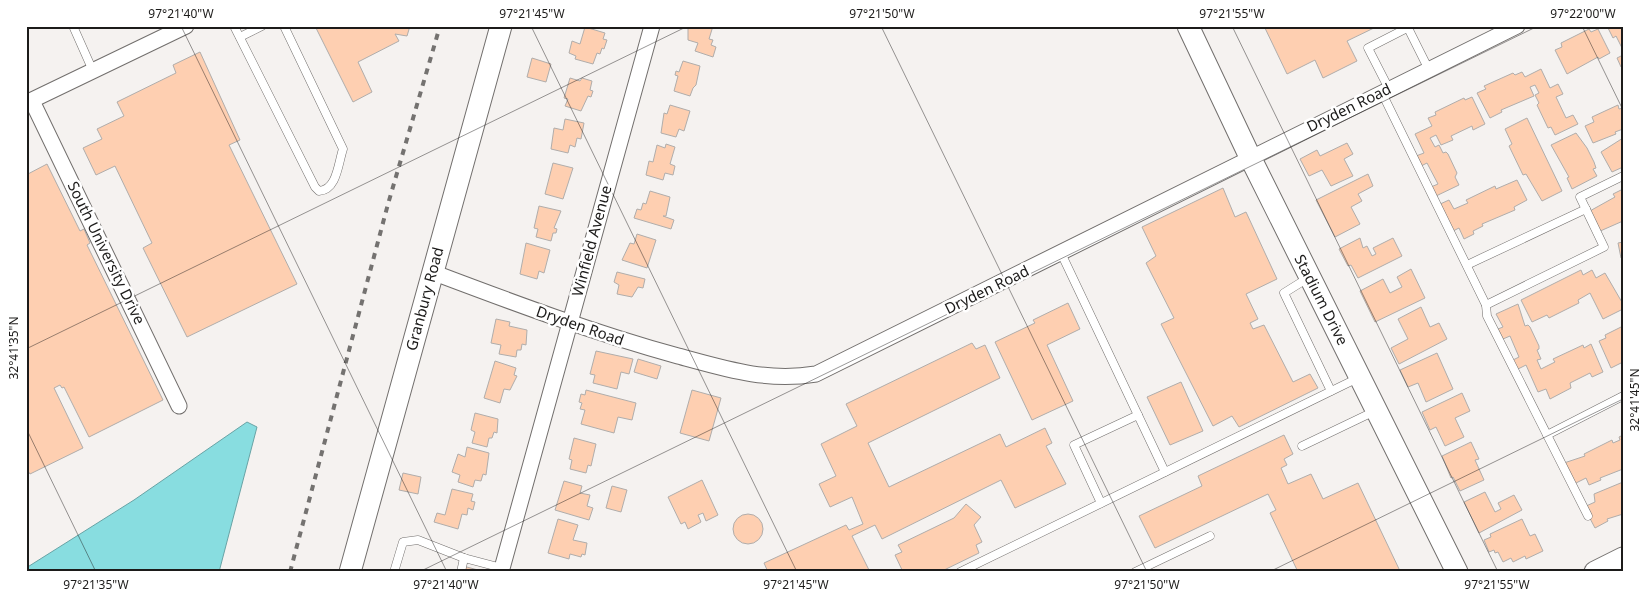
<svg xmlns="http://www.w3.org/2000/svg" width="1649" height="598" font-family="'Noto Sans',sans-serif">
<style>
.water{fill:#88dde0;stroke:#68a3a5}
.building{fill:#fecfb1;stroke:#b0adab}
.lines{fill:none;stroke-linecap:round;stroke-linejoin:round}
.lane-casing{stroke:#726f6d;stroke-width:9}
.street-casing{stroke:#726f6d;stroke-width:17}
.secondary-casing{stroke:#726f6d;stroke-width:23}
.lane{stroke:#fff;stroke-width:8}
.street{stroke:#fff;stroke-width:15}
.secondary{stroke:#fff;stroke-width:21}
.rail{stroke:#747270;stroke-width:4;stroke-dasharray:6 6;stroke-linecap:butt}
.ticks{fill:none;stroke:#1c1b1a;stroke-width:1;stroke-opacity:0.45}
.labels{text-anchor:middle;stroke-width:5;stroke-linejoin:round;paint-order:stroke}
.street-label{font-size:15px;fill:#1c1b1a;stroke:#fff}
.neatline{fill:none;stroke:#1c1b1a;stroke-width:2}
.ticks-label{font-size:12px;text-anchor:middle;fill:#1c1b1a}
</style>
<rect width="100%" height="100%" fill="#f5f2f0"/>
<polygon class="water" points="247,422 257,427 219,572 26,572 26,568 134,500"/>
<g class="building">
<polygon points="315,26 410,26 407,36 395,34 399,41 358,62 372,92 353,102"/>
<polygon points="688,26 713,26 709,39 713,40 711,45 716,47 713,57 695,51 698,43 688,40"/>
<polygon points="1264,26 1378,26 1347,41 1357,61 1323,78 1315,60 1287,74"/>
<polygon points="1607,26 1623,26 1623,50 1616,36 1613,38"/>
<polygon points="585,27 605,33 603,39 607,40 604,49 602,48 600,54 597,53 593,64 575,59 576,56 569,53 572,41 580,44"/>
<polygon points="1589,29 1591,32 1598,29 1610,53 1599,59 1598,57 1567,74 1555,50 1562,47 1561,43"/>
<polygon points="200,52 240,140 229,145 297,284 187,337 143,248 152,243 115,166 96,175 83,148 102,139 97,129 124,116 117,102 176,73 173,65"/>
<polygon points="1623,55 1623,66 1621,67 1617,58"/>
<polygon points="532,58 551,64 546,82 527,77"/>
<polygon points="683,61 700,66 696,85 693,88 690,96 674,91 678,76 675,75 676,71 679,72"/>
<polygon points="1541,69 1550,88 1558,84 1563,94 1556,97 1566,118 1573,115 1578,124 1555,135 1551,127 1548,128 1537,105 1539,103 1535,95 1539,93 1535,85 1530,87 1534,96 1501,110 1502,112 1490,118 1477,93 1486,89 1484,86 1513,73 1515,75 1522,72 1525,77"/>
<polygon points="570,78 580,81 582,78 592,81 590,90 593,91 591,97 588,96 581,111 565,106 568,99 564,98"/>
<polygon points="1472,97 1485,124 1473,130 1472,126 1451,136 1453,140 1441,145 1436,135 1430,138 1435,147 1439,145 1443,153 1446,152 1448,154 1457,173 1455,177 1459,185 1436,196 1431,187 1438,184 1427,163 1421,166 1416,156 1424,153 1415,134 1432,126 1428,118 1436,115 1435,112 1464,98 1465,100"/>
<polygon points="670,105 690,111 684,131 679,129 676,137 661,133 664,113 667,114"/>
<polygon points="1618,105 1619,109 1623,108 1623,129 1615,132 1616,134 1593,143 1585,126 1594,122 1592,117"/>
<polygon points="1527,118 1562,191 1542,201 1526,174 1523,175 1509,146 1512,144 1505,129"/>
<polygon points="565,119 584,123 581,139 577,138 575,147 570,145 568,153 551,149 554,128 563,130"/>
<polygon points="1576,133 1587,148 1594,162 1596,168 1593,169 1597,176 1572,189 1567,178 1569,177 1551,145"/>
<polygon points="1623,138 1623,167 1612,172 1601,152"/>
<polygon points="1347,143 1353,154 1344,159 1353,176 1331,186 1322,170 1309,176 1300,159 1317,150 1320,156"/>
<polygon points="666,144 675,147 670,164 675,166 673,175 665,173 663,180 646,175 649,161 653,162 657,145 665,148"/>
<polygon points="553,163 573,168 563,199 545,194"/>
<polygon points="47,164 80,231 84,229 90,243 87,245 163,400 89,437 64,387 62,388 60,385 54,388 83,448 30,474 28,471 26,472 26,175"/>
<polygon points="1368,174 1373,186 1358,194 1362,201 1351,207 1360,224 1335,237 1316,200"/>
<polygon points="1517,180 1527,200 1514,207 1515,210 1482,224 1483,226 1473,231 1474,234 1464,239 1459,228 1451,232 1438,205 1449,200 1454,209 1468,203 1466,200 1495,186 1496,189"/>
<polygon points="1223,188 1235,217 1246,212 1277,279 1246,294 1258,319 1250,323 1253,329 1264,325 1293,382 1310,374 1318,388 1239,427 1232,416 1213,426 1161,324 1174,318 1146,263 1156,256 1142,227"/>
<polygon points="1623,189 1623,221 1598,232 1588,212 1615,197 1613,194"/>
<polygon points="650,191 670,197 666,216 663,216 674,220 671,229 634,218 637,209 641,210 643,203 646,204"/>
<polygon points="539,206 561,211 554,228 557,229 556,233 553,233 551,241 536,237 538,229 534,228"/>
<polygon points="637,234 656,240 647,268 622,260 630,243 634,244"/>
<polygon points="1360,238 1363,248 1367,246 1372,256 1376,254 1373,248 1393,238 1402,256 1358,278 1351,265 1348,266 1339,249"/>
<polygon points="1623,242 1623,258 1621,258 1618,243"/>
<polygon points="526,243 550,250 544,273 539,271 537,279 520,274"/>
<polygon points="1411,269 1425,298 1375,322 1360,291 1383,279 1390,293 1402,287 1397,277"/>
<polygon points="1581,270 1583,275 1592,270 1596,278 1605,273 1623,304 1623,309 1603,319 1590,293 1578,300 1579,303 1549,318 1547,315 1532,322 1521,300"/>
<polygon points="617,272 645,279 643,288 638,287 632,297 617,294 619,285 614,282"/>
<polygon points="1068,303 1080,329 1047,345 1073,401 1032,420 995,342 1035,323 1033,320"/>
<polygon points="1518,304 1525,326 1528,325 1530,327 1539,346 1539,349 1537,350 1541,359 1537,360 1541,369 1555,362 1553,359 1583,345 1584,348 1591,344 1603,372 1592,377 1590,373 1570,383 1571,388 1550,399 1546,389 1538,392 1526,365 1518,369 1513,360 1519,357 1510,336 1503,339 1498,329 1503,327 1496,314"/>
<polygon points="1421,307 1430,327 1439,323 1447,339 1399,364 1391,348 1408,339 1398,319"/>
<polygon points="496,319 510,322 509,326 527,330 526,345 522,344 521,350 517,350 516,357 499,354 501,345 491,343"/>
<polygon points="1623,326 1623,362 1611,368 1599,341 1606,338 1605,335"/>
<polygon points="972,343 976,349 985,345 1000,378 868,443 889,487 1000,434 1006,447 1045,428 1052,443 1046,446 1066,484 1015,508 1001,480 882,539 875,525 852,536 869,570 866,572 768,572 764,563 846,525 849,530 863,524 852,497 830,507 819,484 836,476 821,444 857,426 846,404"/>
<polygon points="596,351 633,359 629,374 621,372 617,389 593,383 595,375 590,374"/>
<polygon points="1437,353 1453,389 1426,402 1418,383 1408,387 1400,370"/>
<polygon points="638,359 661,366 657,379 634,372"/>
<polygon points="495,361 516,368 514,375 517,376 510,390 504,389 500,403 484,398"/>
<polygon points="1181,382 1203,431 1170,445 1147,397"/>
<polygon points="586,390 636,403 632,420 618,417 614,433 581,424 585,410 580,409 582,403 579,402 581,394 585,395"/>
<polygon points="692,390 721,398 709,441 680,433"/>
<polygon points="1462,393 1470,411 1455,418 1464,437 1445,446 1436,427 1430,430 1422,412"/>
<polygon points="475,413 498,419 497,433 494,432 492,438 489,438 487,447 472,443 475,432 471,430"/>
<polygon points="1284,435 1293,454 1284,459 1287,465 1281,468 1288,484 1311,474 1323,499 1358,483 1400,571 1298,572 1270,513 1276,510 1268,494 1155,548 1139,516 1202,486 1198,476"/>
<polygon points="1623,435 1623,469 1600,478 1601,480 1589,485 1586,478 1574,484 1564,463 1585,456 1584,454 1612,440 1613,443 1620,440 1619,437"/>
<polygon points="574,438 596,444 591,466 588,465 586,473 570,469 572,460 569,459"/>
<polygon points="1471,442 1479,459 1475,460 1484,480 1460,491 1453,477 1451,478 1442,456"/>
<polygon points="467,447 489,453 486,475 483,474 481,481 475,480 473,487 458,482 460,475 452,472 458,454 465,457"/>
<polygon points="403,473 421,477 418,494 399,490"/>
<polygon points="702,480 718,515 706,521 703,513 698,515 701,522 688,529 685,522 681,524 668,497"/>
<polygon points="564,481 582,486 580,493 590,495 587,506 593,508 589,520 555,510"/>
<polygon points="1623,482 1623,514 1607,519 1608,521 1595,528 1584,507 1595,502 1594,494"/>
<polygon points="612,486 627,490 621,512 606,508"/>
<polygon points="452,489 473,494 471,501 475,502 473,510 468,508 467,515 462,514 458,529 434,522 437,513 445,515"/>
<polygon points="1485,492 1495,512 1501,509 1498,503 1514,495 1522,510 1479,533 1464,502"/>
<polygon points="966,504 981,517 974,525 982,542 976,545 979,553 940,572 903,572 895,555 902,552 898,545 954,518"/>
<circle cx="748" cy="529" r="15"/>
<polygon points="558,519 578,525 573,540 587,543 585,555 582,554 581,557 570,554 569,559 548,553"/>
<polygon points="1522,519 1530,536 1535,534 1543,551 1526,559 1525,556 1513,562 1511,558 1503,562 1498,552 1495,553 1494,550 1489,552 1484,540 1491,537 1490,534"/>
<polygon points="463,566 478,570 477,572 461,572"/>
</g>
<g class="lines">
<defs>
<g id="lane">
<polyline points="73,26 93,71"/>
<path d="M234,26L315,187L319,191C337,190 338,164 343,149L284,26"/>
<polyline points="1408,28 1429,70"/>
<polyline points="240,37 262,26"/>
<polyline points="1389,89 1368,48 1411,26"/>
<polyline points="1382,93 1486,305 1604,247 1580,197 1623,176"/>
<polyline points="1061,253 1165,472"/>
<polyline points="1467,265 1586,209"/>
<polyline points="1308,278 1284,293 1331,391"/>
<polyline points="1486,305 1487,316 1588,516"/>
<polyline points="1547,435 1623,396"/>
<polyline points="1302,446 1375,411"/>
<polyline points="1101,503 1074,445 1138,415"/>
<polyline points="394,572 403,542 418,540 464,558 502,568"/>
<polyline points="461,572 464,558"/>
<polyline points="960,572 1358,378"/>
<polyline points="1135,572 1210,536"/>
</g>
<g id="street">
<polyline points="32,101 179,406"/>
<polyline points="26,103 186,26"/>
<path d="M432,272C514,303 594,333 678,356C726,369 766,382 816,374L1517,26"/>
<polyline points="501,572 652,26"/>
</g>
<g id="secondary">
<polyline points="1188,26 1250,157 1457,572"/>
<polyline points="350,572 501,26"/>
<polyline points="1595,572 1623,558"/>
</g>
</defs>
<use href="#lane" class="lane-casing"/>
<use href="#street" class="street-casing"/>
<use href="#secondary" class="secondary-casing"/>
<use href="#lane" class="lane"/>
<use href="#street" class="street"/>
<use href="#secondary" class="secondary"/>
<polyline class="rail" points="290,572 388,204 440,26"/>
</g>
<path class="ticks" d="M181,26L447,572M531,26L797,572M881,26L1147,572M1232,26L1498,572M1582,26L1623,110M26,349L688,26M26,428L96,572M419,572L1538,26M1269,572L1623,399"/>
<g class="labels">
<g class="street-label">
<text transform="translate(1349 108) rotate(-26)" y="5">Dryden Road</text>
<text transform="translate(592 241) rotate(-75)" y="5">Winfield Avenue</text>
<text transform="translate(106 253) rotate(64)" y="5">South University Drive</text>
<text transform="translate(987 290) rotate(-26)" y="5">Dryden Road</text>
<text transform="translate(425 299) rotate(-75)" y="5">Granbury Road</text>
<text transform="translate(1321 300) rotate(63)" y="5">Stadium Drive</text>
<text transform="translate(580 326) rotate(19)" y="5">Dryden Road</text>
</g>
</g>
<rect width="1649" height="598" fill="none" stroke="#ffffff" stroke-width="55"/>
<rect x="28" y="28" width="1594" height="542" class="neatline"/>
<g class="ticks-label">
<text x="181" y="18">97°21'40"W</text>
<text x="532" y="18">97°21'45"W</text>
<text x="882" y="18">97°21'50"W</text>
<text x="1232" y="18">97°21'55"W</text>
<text x="1583" y="18">97°22'00"W</text>
<text transform="translate(14 348) rotate(-90)" y="4">32°41'35"N</text>
<text transform="translate(1635 400) rotate(-90)" y="4">32°41'45"N</text>
<text x="96" y="589">97°21'35"W</text>
<text x="446" y="589">97°21'40"W</text>
<text x="796" y="589">97°21'45"W</text>
<text x="1147" y="589">97°21'50"W</text>
<text x="1497" y="589">97°21'55"W</text>
</g>
</svg>
